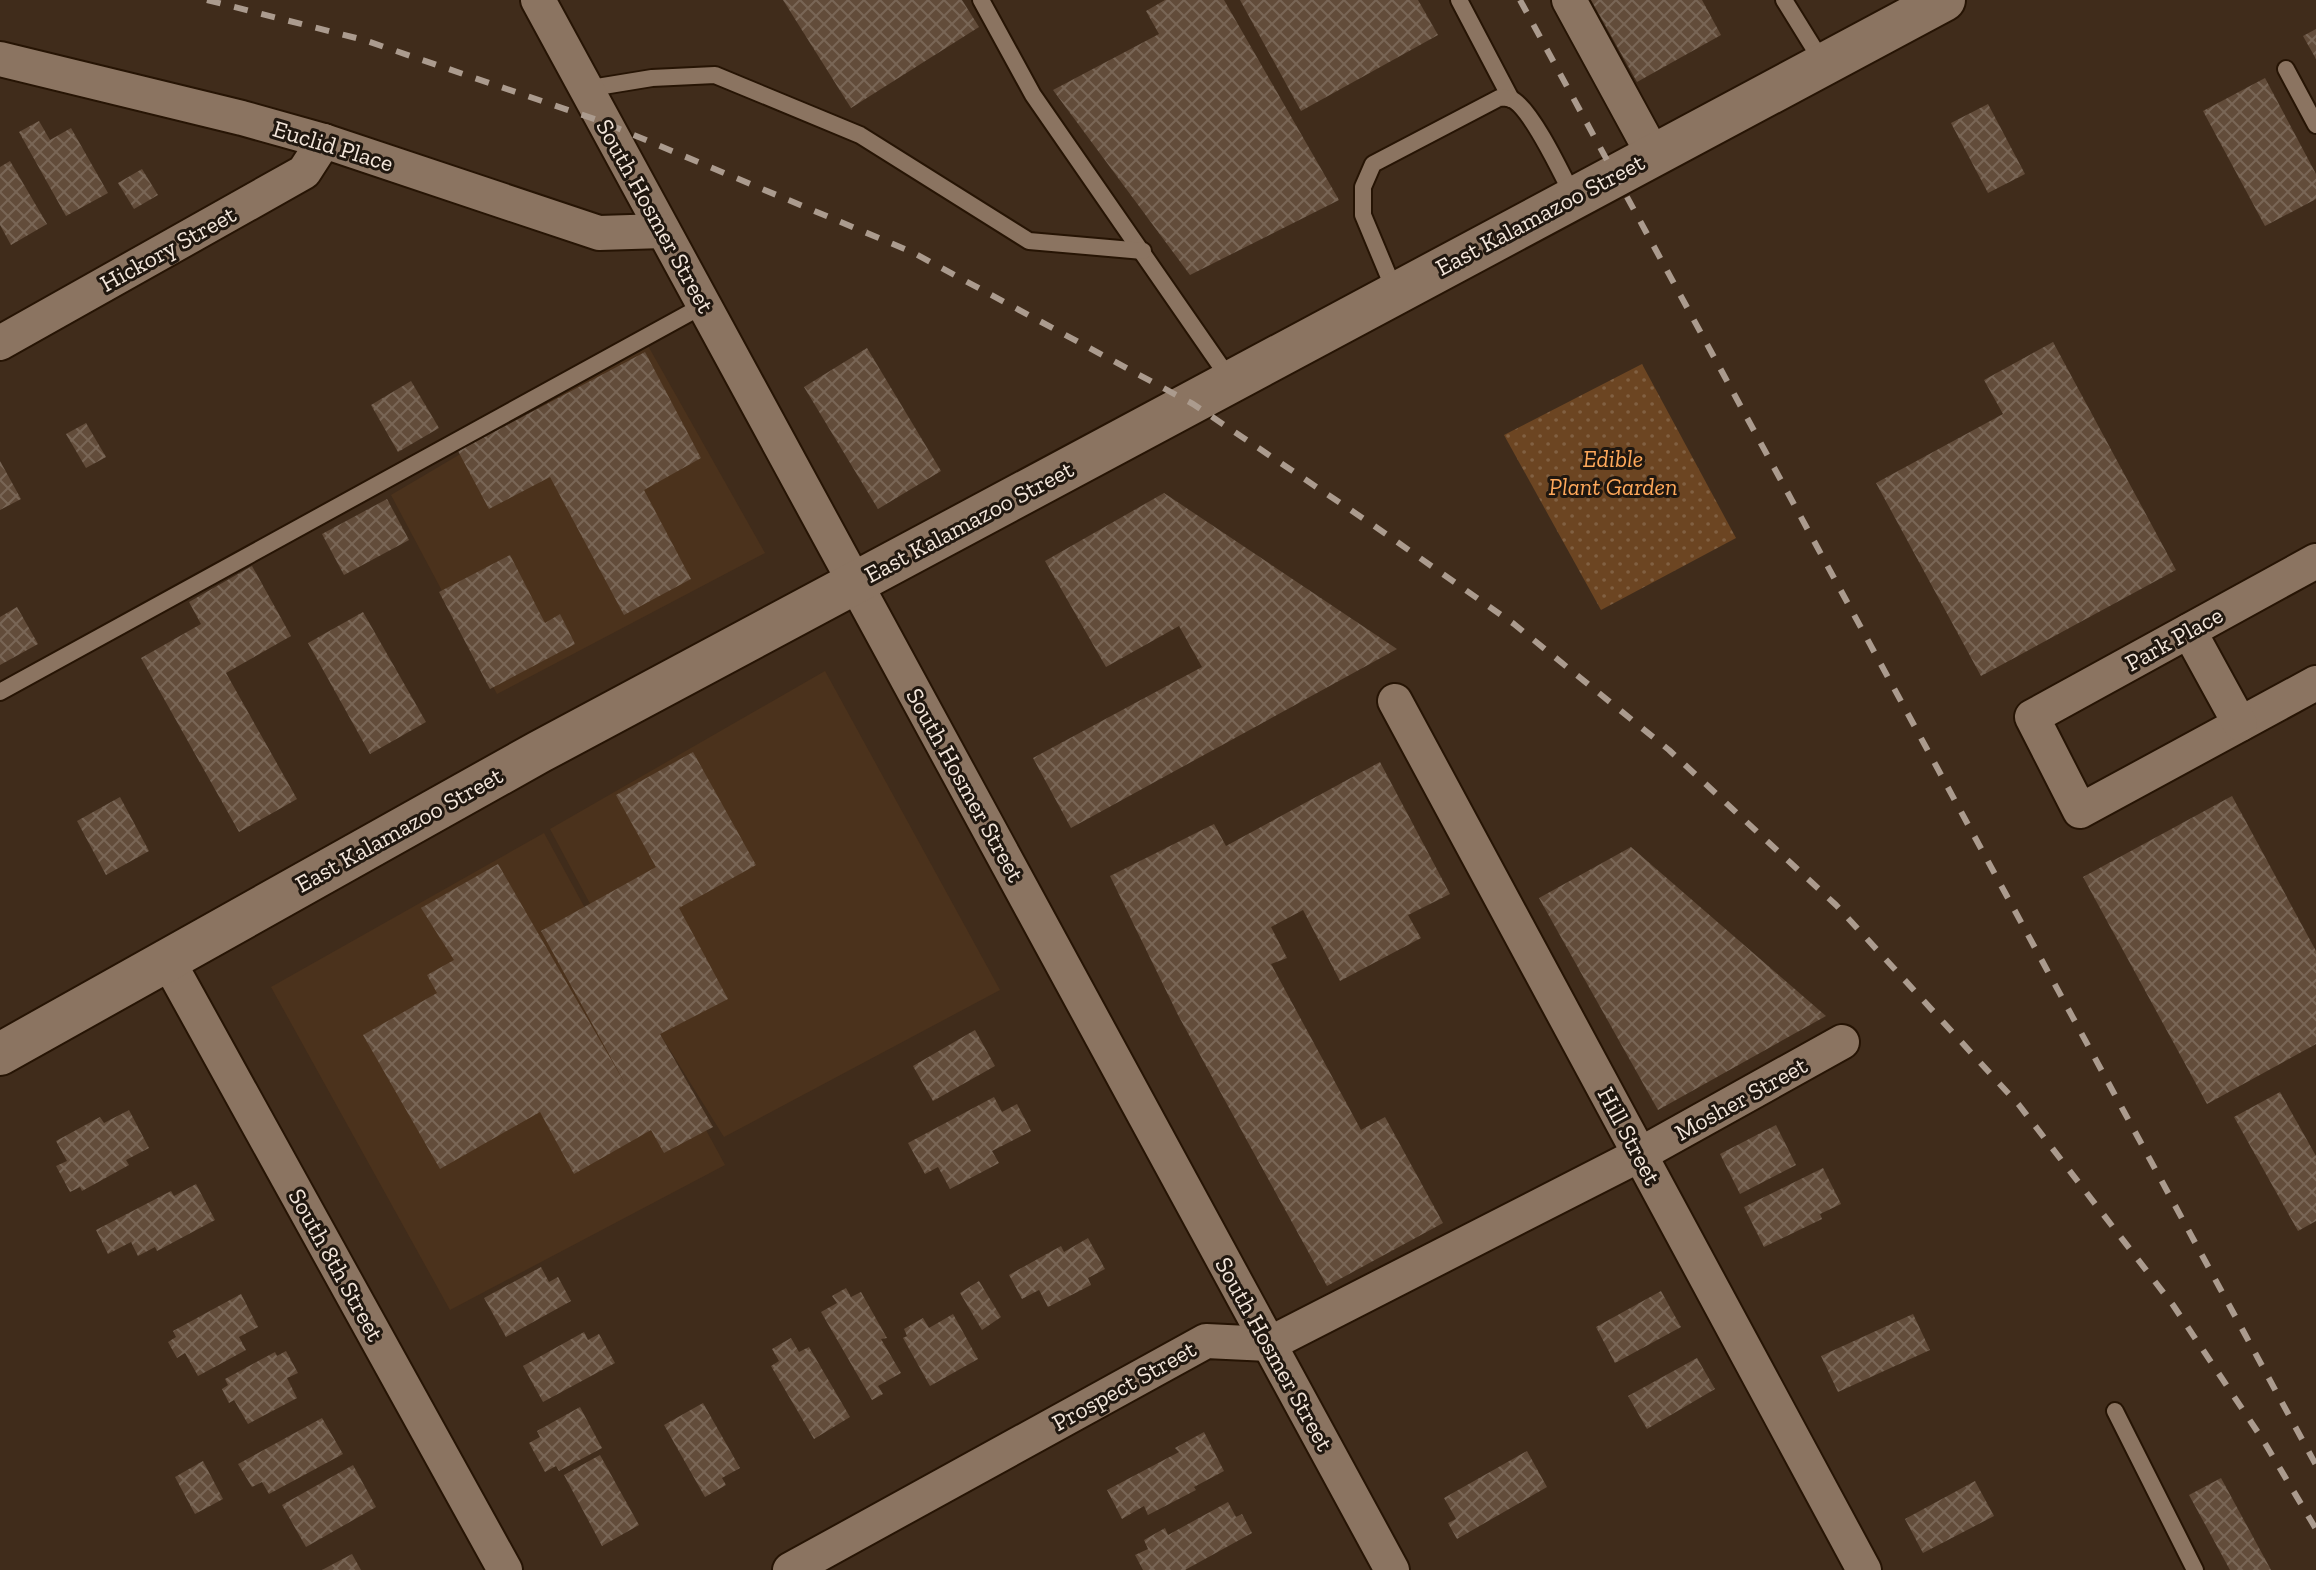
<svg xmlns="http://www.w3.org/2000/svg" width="2316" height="1570" font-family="'Zilla Slab',serif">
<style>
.built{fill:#4b321c}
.garden{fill:url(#garden-dots)}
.building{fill:url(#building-cross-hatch)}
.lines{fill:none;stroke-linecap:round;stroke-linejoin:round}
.service-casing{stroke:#261404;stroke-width:20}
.minor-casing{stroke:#261404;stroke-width:38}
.tertiary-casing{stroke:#261404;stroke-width:46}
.service{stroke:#8b7461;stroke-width:16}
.minor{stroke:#8b7461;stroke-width:34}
.tertiary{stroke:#8b7461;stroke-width:42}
.rail{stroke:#ab9b8e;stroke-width:6;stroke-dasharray:14 14;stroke-linecap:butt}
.labels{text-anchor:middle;stroke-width:6;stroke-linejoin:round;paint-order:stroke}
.street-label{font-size:24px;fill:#f3e6db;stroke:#20170f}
.park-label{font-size:24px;font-style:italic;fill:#ffa95b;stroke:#20170f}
</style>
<defs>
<pattern id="garden-dots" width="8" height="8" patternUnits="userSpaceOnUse" patternTransform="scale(2)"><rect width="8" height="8" fill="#6c4522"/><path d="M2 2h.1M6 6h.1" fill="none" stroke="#816042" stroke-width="1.8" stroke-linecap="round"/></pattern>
<pattern id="building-cross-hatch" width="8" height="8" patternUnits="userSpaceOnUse" patternTransform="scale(2)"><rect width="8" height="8" fill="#624c3a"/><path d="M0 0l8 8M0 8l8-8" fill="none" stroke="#796656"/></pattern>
</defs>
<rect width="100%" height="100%" fill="#402c1b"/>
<g class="built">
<polygon points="647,344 765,553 497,694 391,495"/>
<polygon points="825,671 1000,990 724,1137 660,1034 550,829"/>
<polygon points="544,833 725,1165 450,1310 271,987"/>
</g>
<polygon class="garden" points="1642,364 1736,538 1601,610 1504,435"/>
<g class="building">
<polygon points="783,0 962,0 979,27 851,108"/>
<polygon points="1165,0 1224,0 1339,200 1190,275 1053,90 1159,34 1146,11"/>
<polygon points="1240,0 1418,0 1438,35 1301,111"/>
<polygon points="1591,0 1702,0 1721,35 1637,82"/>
<polygon points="2316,29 2316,59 2303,36"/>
<polygon points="2265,78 2316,174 2316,199 2265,226 2203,111"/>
<polygon points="1988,104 2025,174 1988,193 1951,123"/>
<polygon points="39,121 50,140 71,128 108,193 66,216 19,132"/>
<polygon points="10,161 47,224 11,245 0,225 0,167"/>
<polygon points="142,169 158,195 134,209 118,183"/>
<polygon points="2053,342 2176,570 1981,676 1876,483 2003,414 1984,380"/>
<polygon points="867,348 941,471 878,509 804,387"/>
<polygon points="645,352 701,458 644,490 691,579 624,615 550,477 489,509 458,451"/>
<polygon points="411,381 439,428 398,452 371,405"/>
<polygon points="86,423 106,457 86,468 66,434"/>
<polygon points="0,461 21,499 0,510"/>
<polygon points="1164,493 1397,649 1071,828 1033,758 1202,667 1179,626 1106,667 1045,561"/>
<polygon points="387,499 409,540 344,575 322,534"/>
<polygon points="510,555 545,623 560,614 575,644 490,689 439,592"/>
<polygon points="252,566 291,636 226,673 297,799 239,832 141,658 201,624 189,602"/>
<polygon points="17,607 38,644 0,665 0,617"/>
<polygon points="363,612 426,722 370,754 308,643"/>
<polygon points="693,752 756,865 679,908 728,999 660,1034 713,1127 664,1153 651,1130 574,1174 540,1112 440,1169 363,1035 437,993 427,975 454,960 421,908 498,864 627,1087 541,931 656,867 616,795"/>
<polygon points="1380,762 1450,894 1408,915 1421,938 1340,981 1303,910 1271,927 1287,958 1271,964 1361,1130 1385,1117 1443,1223 1327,1286 1178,1015 1110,876 1214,824 1226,846"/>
<polygon points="2232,796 2316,951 2316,1044 2207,1104 2083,877"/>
<polygon points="120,797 149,851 106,875 77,821"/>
<polygon points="1631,847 1826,1016 1658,1110 1539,898"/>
<polygon points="975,1030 995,1066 933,1101 913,1066"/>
<polygon points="2280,1092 2316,1156 2316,1221 2298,1231 2234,1117"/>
<polygon points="994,1097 1002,1112 1017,1104 1031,1131 992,1151 999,1163 950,1189 938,1167 925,1174 908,1143"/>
<polygon points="129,1110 149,1148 126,1160 129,1165 82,1191 80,1187 70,1192 56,1166 67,1161 56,1141 100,1117 104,1123"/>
<polygon points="1776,1125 1796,1165 1740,1194 1720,1154"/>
<polygon points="1823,1168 1841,1204 1820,1214 1822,1219 1764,1247 1744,1207"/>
<polygon points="196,1184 215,1220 157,1251 155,1247 138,1256 131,1242 108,1254 96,1230 171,1191 174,1196"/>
<polygon points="1088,1238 1105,1269 1088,1278 1091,1285 1048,1307 1039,1290 1022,1299 1009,1275 1061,1246 1064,1252"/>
<polygon points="541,1267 549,1282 558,1277 571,1301 506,1337 484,1298"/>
<polygon points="979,1281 1001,1317 982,1330 960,1293"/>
<polygon points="846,1288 851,1297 861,1292 887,1338 881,1339 901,1373 878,1386 883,1394 872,1400 821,1312 837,1303 832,1296"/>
<polygon points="1661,1291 1681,1327 1615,1363 1596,1327"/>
<polygon points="241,1294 258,1327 239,1337 246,1350 198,1376 185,1353 177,1358 168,1342 176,1337 173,1331"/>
<polygon points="953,1314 978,1359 930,1386 903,1338 907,1336 904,1329 923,1318 929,1328"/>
<polygon points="1913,1314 1930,1350 1838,1392 1821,1356"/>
<polygon points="584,1332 588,1340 599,1334 615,1363 543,1402 523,1366"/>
<polygon points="791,1338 799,1352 809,1347 850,1417 814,1439 771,1366 779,1361 772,1349"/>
<polygon points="286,1351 298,1373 287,1378 297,1398 248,1424 234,1400 229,1403 222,1389 228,1385 225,1379 275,1352 277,1356"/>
<polygon points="1697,1358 1715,1389 1647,1429 1628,1396"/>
<polygon points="703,1403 740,1468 722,1478 726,1485 705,1497 664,1425"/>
<polygon points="580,1407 602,1448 559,1471 556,1466 545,1472 529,1443 540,1437 537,1431"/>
<polygon points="322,1418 343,1454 269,1494 262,1482 252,1487 238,1464"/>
<polygon points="1204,1432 1224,1471 1194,1487 1196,1490 1148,1515 1144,1506 1122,1519 1107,1490 1179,1452 1175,1448"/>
<polygon points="1527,1451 1547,1487 1457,1539 1448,1523 1456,1519 1444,1498"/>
<polygon points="600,1455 639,1525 602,1546 564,1475"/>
<polygon points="203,1461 223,1499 195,1514 175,1477"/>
<polygon points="353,1465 376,1507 306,1547 282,1505"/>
<polygon points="2221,1478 2271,1570 2230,1570 2189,1495"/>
<polygon points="1975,1481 1994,1516 1923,1553 1905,1519"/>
<polygon points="1228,1502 1236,1517 1242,1514 1252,1533 1185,1570 1143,1570 1135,1555 1148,1549 1144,1540 1165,1528 1168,1535"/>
<polygon points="352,1554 361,1570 322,1570"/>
</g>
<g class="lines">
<defs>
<g id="service">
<polyline points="981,0 1033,95 1231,381"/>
<polyline points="1459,0 1511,99"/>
<polyline points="1784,0 1823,63"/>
<polyline points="2286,69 2316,125"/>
<polyline points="585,89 652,78 715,75 860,135 1029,241 1143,251"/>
<path d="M1396,294L1363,215V187L1373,164L1499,98C1503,98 1507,97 1511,99C1530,106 1563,176 1573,196"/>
<polyline points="0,692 704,305"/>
<polyline points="2115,1411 2195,1570"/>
</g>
<g id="minor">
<polyline points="538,0 1392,1570"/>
<polyline points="1569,0 1653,154"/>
<polyline points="0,59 242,118 324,141 599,233 663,231"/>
<polyline points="0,343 304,172 324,141"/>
<polyline points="2316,561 2032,717 2080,811 2316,683"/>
<polyline points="2189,631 2240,724"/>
<polyline points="1395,701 1864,1570"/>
<polyline points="168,961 505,1570"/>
<polyline points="790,1570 1206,1341 1269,1344 1639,1155 1842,1042"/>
</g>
<polyline id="tertiary" points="0,1054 539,752 1944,0"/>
</defs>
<use href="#service" class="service-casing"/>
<use href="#minor" class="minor-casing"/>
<use href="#tertiary" class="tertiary-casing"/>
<use href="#service" class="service"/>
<use href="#minor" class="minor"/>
<use href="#tertiary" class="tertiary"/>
<g class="rail">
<polyline points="207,0 364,40 603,122 912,252 1193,404 1373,525 1514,624 1669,750 1836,905 2019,1105 2173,1305 2263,1440 2316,1529"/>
<polyline points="1520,0 2316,1465"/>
</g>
</g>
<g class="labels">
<g class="street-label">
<text transform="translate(333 146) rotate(17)" y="8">Euclid Place</text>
<text transform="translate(1540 215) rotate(-28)" y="8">East Kalamazoo Street</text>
<text transform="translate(655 216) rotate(61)" y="8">South Hosmer Street</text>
<text transform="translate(168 249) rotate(-29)" y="8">Hickory Street</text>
<text transform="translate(969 522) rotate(-28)" y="8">East Kalamazoo Street</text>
<text transform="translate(2174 639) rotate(-29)" y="8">Park Place</text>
<text transform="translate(965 785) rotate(61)" y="8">South Hosmer Street</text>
<text transform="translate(399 830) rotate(-29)" y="8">East Kalamazoo Street</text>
<text transform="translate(1741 1099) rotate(-29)" y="8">Mosher Street</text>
<text transform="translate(1629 1136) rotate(62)" y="8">Hill Street</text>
<text transform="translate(336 1265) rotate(61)" y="8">South 8th Street</text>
<text transform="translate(1274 1354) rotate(61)" y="8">South Hosmer Street</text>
<text transform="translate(1124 1386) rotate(-29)" y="8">Prospect Street</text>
</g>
<g class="park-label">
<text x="1613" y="467">Edible<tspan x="1613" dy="28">Plant Garden</tspan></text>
</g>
</g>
</svg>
